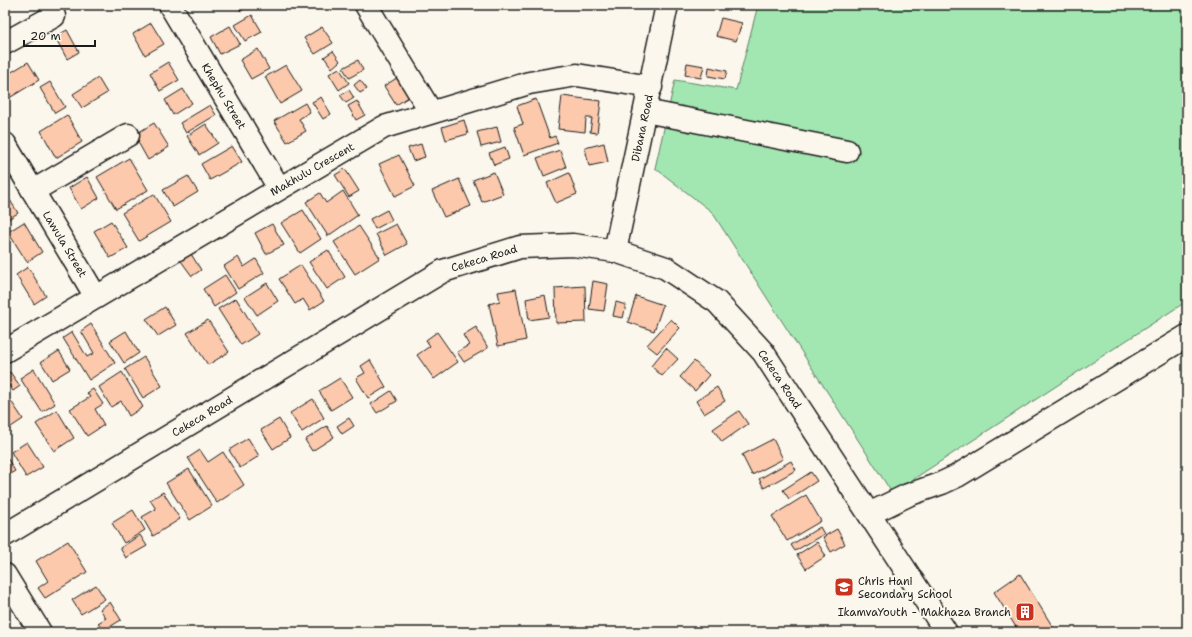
<svg xmlns="http://www.w3.org/2000/svg" width="1192" height="637" font-family="'Shantell Sans',sans-serif">
<style>
.green{fill:#a2e6b1;stroke:#5f8166}
.building{fill:#fcc9ac;stroke:#1c1c1c}
.lines{fill:none;stroke-linecap:round;stroke-linejoin:round}
.minor-casing{stroke:#1c1c1c;stroke-width:25}
.minor{stroke:#fbf7ec;stroke-width:22}
.labels{text-anchor:middle;stroke-width:4;stroke-linejoin:round;paint-order:stroke}
.street-label{font-size:11px;fill:#1c1c1c;stroke:#fbf7ec}
.poi-label{font-size:11px;fill:#1c1c1c;stroke:#fbf7ec;text-anchor:start}
</style>
<rect width="100%" height="100%" fill="#fbf7ec"/>
<filter id="ink" filterUnits="userSpaceOnUse"><feTurbulence type="fractalNoise" baseFrequency=".025" numOctaves="2"/><feDisplacementMap in="SourceGraphic" scale="8" xChannelSelector="R" yChannelSelector="G"/><feConvolveMatrix kernelMatrix="1 2 1 2 8 2 1 2 1" color-interpolation-filters="sRGB"/></filter>
<g filter="url(#ink)">
<polygon class="green" points="758,5 1187,5 1187,301 892,493 712,212 655,168 675,80 736,90"/>
<g class="building">
<polygon points="237,5 251,5 241,11"/>
<polygon points="252,15 262,32 245,41 235,25"/>
<polygon points="721,18 742,23 736,41 716,36"/>
<polygon points="151,23 164,44 145,55 133,34"/>
<polygon points="230,26 240,44 220,54 211,37"/>
<polygon points="322,27 333,43 315,54 304,38"/>
<polygon points="67,30 79,52 67,59 55,37"/>
<polygon points="258,49 269,69 251,79 240,60"/>
<polygon points="333,51 340,61 332,68 324,57"/>
<polygon points="358,60 363,70 349,78 343,68"/>
<polygon points="28,62 39,80 6,100 5,76"/>
<polygon points="168,62 179,80 160,91 150,73"/>
<polygon points="687,63 704,66 701,78 685,75"/>
<polygon points="286,65 302,91 280,104 265,77"/>
<polygon points="709,67 727,71 725,79 708,76"/>
<polygon points="339,68 349,83 339,90 329,74"/>
<polygon points="400,76 412,95 396,105 384,86"/>
<polygon points="98,78 107,93 82,108 73,94"/>
<polygon points="360,80 367,89 360,93 354,85"/>
<polygon points="50,82 65,107 55,113 40,88"/>
<polygon points="183,89 192,103 173,115 165,100"/>
<polygon points="349,90 354,98 346,103 340,95"/>
<polygon points="562,96 601,101 597,133 590,132 592,118 586,118 585,132 558,129"/>
<polygon points="321,97 331,114 323,119 312,102"/>
<polygon points="536,99 550,138 555,136 558,143 524,155 514,127 523,124 517,106"/>
<polygon points="357,101 365,115 356,120 348,106"/>
<polygon points="305,103 310,112 299,119 306,131 287,142 274,121"/>
<polygon points="210,105 216,115 186,133 180,123"/>
<polygon points="67,115 82,142 56,158 41,131"/>
<polygon points="464,120 468,134 446,140 442,127"/>
<polygon points="154,123 169,147 148,160 134,135"/>
<polygon points="206,124 218,143 199,155 187,136"/>
<polygon points="497,127 501,142 481,147 477,132"/>
<polygon points="604,143 608,162 589,166 585,148"/>
<polygon points="421,144 425,157 413,161 408,148"/>
<polygon points="232,146 242,162 210,180 201,164"/>
<polygon points="505,147 509,159 494,165 489,153"/>
<polygon points="560,150 566,167 544,176 537,158"/>
<polygon points="399,155 415,186 395,196 379,164"/>
<polygon points="129,158 148,190 116,209 97,177"/>
<polygon points="345,169 359,191 349,197 335,175"/>
<polygon points="494,172 503,194 482,202 473,180"/>
<polygon points="569,173 577,194 556,203 547,183"/>
<polygon points="188,176 198,192 173,207 163,190"/>
<polygon points="87,177 99,198 81,209 69,188"/>
<polygon points="459,179 471,206 444,217 432,191"/>
<polygon points="343,191 358,215 328,236 306,202 320,193 326,203"/>
<polygon points="5,192 18,213 5,221"/>
<polygon points="154,194 171,222 139,241 122,213"/>
<polygon points="303,210 321,239 300,253 281,223"/>
<polygon points="387,210 392,220 375,229 370,219"/>
<polygon points="111,221 128,248 110,258 94,231"/>
<polygon points="24,222 42,252 27,262 8,232"/>
<polygon points="272,224 284,245 266,254 255,233"/>
<polygon points="396,224 407,244 387,255 376,234"/>
<polygon points="359,226 380,258 355,274 334,242"/>
<polygon points="328,250 345,277 327,289 309,262"/>
<polygon points="191,254 201,270 192,276 181,261"/>
<polygon points="238,257 244,267 256,259 264,273 238,289 224,266"/>
<polygon points="301,265 324,301 310,310 303,299 295,304 279,279"/>
<polygon points="28,267 46,296 34,304 16,275"/>
<polygon points="225,275 236,292 214,307 203,289"/>
<polygon points="593,281 608,284 604,311 589,309"/>
<polygon points="267,283 278,301 257,315 245,297"/>
<polygon points="585,286 586,322 556,323 555,288"/>
<polygon points="516,289 526,340 498,346 489,304 500,301 498,292"/>
<polygon points="545,295 549,317 529,320 526,299"/>
<polygon points="636,296 663,305 654,331 628,322"/>
<polygon points="236,298 258,334 241,345 218,309"/>
<polygon points="616,302 626,305 623,318 613,316"/>
<polygon points="165,307 176,325 158,336 146,319"/>
<polygon points="671,319 680,328 657,353 647,345"/>
<polygon points="208,320 229,352 208,365 187,333"/>
<polygon points="91,324 115,363 89,380 63,338 72,332 87,357 94,353 81,331"/>
<polygon points="476,327 488,348 464,362 457,352 469,345 463,335"/>
<polygon points="126,331 139,353 124,363 110,341"/>
<polygon points="437,332 458,362 434,379 417,355 430,346 426,340"/>
<polygon points="666,348 678,359 662,376 651,366"/>
<polygon points="59,351 70,369 52,380 41,362"/>
<polygon points="144,357 162,386 143,398 125,369"/>
<polygon points="370,360 386,387 368,398 356,378 365,373 361,366"/>
<polygon points="694,361 709,375 695,391 680,377"/>
<polygon points="34,369 55,404 42,412 20,378"/>
<polygon points="10,372 20,386 13,391 5,380 5,375"/>
<polygon points="122,372 143,407 129,416 121,401 111,407 99,387"/>
<polygon points="340,378 352,397 331,410 319,391"/>
<polygon points="717,387 725,401 704,414 696,401"/>
<polygon points="93,389 103,404 95,409 104,425 87,436 70,409 90,397 87,393"/>
<polygon points="391,391 397,401 377,413 371,404"/>
<polygon points="313,399 324,418 302,432 290,413"/>
<polygon points="11,401 23,419 5,431 5,404"/>
<polygon points="57,410 74,438 54,451 36,424"/>
<polygon points="739,411 748,424 722,442 713,429"/>
<polygon points="349,418 354,426 342,434 337,426"/>
<polygon points="279,419 290,438 273,449 261,430"/>
<polygon points="327,426 334,437 312,451 305,440"/>
<polygon points="248,438 259,456 240,468 229,450"/>
<polygon points="773,439 783,459 752,475 742,455"/>
<polygon points="27,442 43,467 26,477 11,452"/>
<polygon points="200,450 208,462 223,452 244,485 217,503 188,458"/>
<polygon points="6,456 15,471 5,477 5,457"/>
<polygon points="791,461 796,470 764,488 759,479"/>
<polygon points="189,469 212,506 190,520 166,483"/>
<polygon points="811,472 817,481 789,499 783,490"/>
<polygon points="163,492 180,519 153,536 142,517 156,509 150,500"/>
<polygon points="806,495 821,521 787,541 772,516"/>
<polygon points="133,510 145,530 124,543 112,523"/>
<polygon points="820,527 824,534 795,551 791,545"/>
<polygon points="837,529 845,544 831,552 823,537"/>
<polygon points="140,535 147,546 126,558 120,548"/>
<polygon points="68,541 87,572 45,598 38,588 48,581 36,561"/>
<polygon points="817,542 826,556 806,569 797,555"/>
<polygon points="1020,574 1056,632 1019,632 994,592"/>
<polygon points="96,585 105,599 81,614 72,600"/>
<polygon points="110,602 121,620 103,631 98,623 106,618 100,609"/>
</g>
<g class="lines">
<defs>
<g id="minor">
<polyline points="170,5 279,188"/>
<polyline points="366,5 431,112"/>
<polyline points="5,43 54,16"/>
<polyline points="645,111 847,151"/>
<polyline points="5,144 96,297"/>
<polyline points="33,191 128,135"/>
<polyline points="615,251 667,5"/>
<polyline points="5,351 384,127 529,83 577,75 651,87"/>
<polyline points="869,514 908,495 942,483 957,476 1187,336"/>
<polyline points="5,535 443,271 520,247 573,245 615,251 666,268 717,302 763,352 946,632"/>
<polyline points="5,575 40,632"/>
</g>
</defs>
<use href="#minor" class="minor-casing"/>
<use href="#minor" class="minor"/>
</g>
</g>
<defs>
<symbol id="school-square" viewBox="-11 -11 22 22"><rect x="-9" y="-9" width="18" height="18" rx="4" fill="#c8321e" stroke="#fbf7ec"/><path d="M0-5L7-2L0 1L-7-2ZM-4 1L0 2.5L4 1V4Q0 6-4 4Z" fill="#fff"/></symbol>
<symbol id="building-square" viewBox="-11 -11 22 22"><rect x="-9" y="-9" width="18" height="18" rx="4" fill="#c8321e" stroke="#fbf7ec"/><path d="M-4-6H4V6H1V3H-1V6H-4ZM-2.5-4.3h1.7v1.8h-1.7ZM.8-4.3h1.7v1.8H.8ZM-2.5-1h1.7V.8h-1.7ZM.8-1h1.7V.8H.8Z" fill="#fff"/></symbol>
</defs>
<g fill-rule="evenodd">
<use href="#school-square" x="833" y="576" width="22" height="22"/>
<use href="#building-square" x="1014" y="601" width="22" height="22"/>
</g>
<g class="labels">
<g class="street-label">
<text transform="translate(224 96) rotate(59)" y="4">Khephu Street</text>
<text transform="translate(642 128) rotate(-78)" y="4">Dibana Road</text>
<text transform="translate(312 169) rotate(-30)" y="4">Makhulu Crescent</text>
<text transform="translate(65 244) rotate(59)" y="4">Lawula Street</text>
<text transform="translate(484 258) rotate(-17)" y="4">Cekeca Road</text>
<text transform="translate(780 379) rotate(56)" y="4">Cekeca Road</text>
<text transform="translate(202 416) rotate(-31)" y="4">Cekeca Road</text>
</g>
<g class="poi-label">
<text x="858" y="585">Chris Hani<tspan x="858" dy="13">Secondary School</tspan></text>
<text x="1011" y="616" text-anchor="end">IkamvaYouth - Makhaza Branch</text>
</g>
</g>
<rect width="1192" height="637" fill="none" stroke="#fbf7ec" stroke-width="20"/>
<rect x="10" y="10" width="1172" height="617" fill="none" stroke="#1c1c1c" stroke-width="1.5" filter="url(#ink)"/>
<path d="M24 40v6h71v-6" fill="none" stroke="#1c1c1c" stroke-width="2"/>
<text x="30" y="40" font-size="12" fill="#1c1c1c" stroke="#fbf7ec" stroke-width="3" paint-order="stroke">20 m</text>
</svg>
